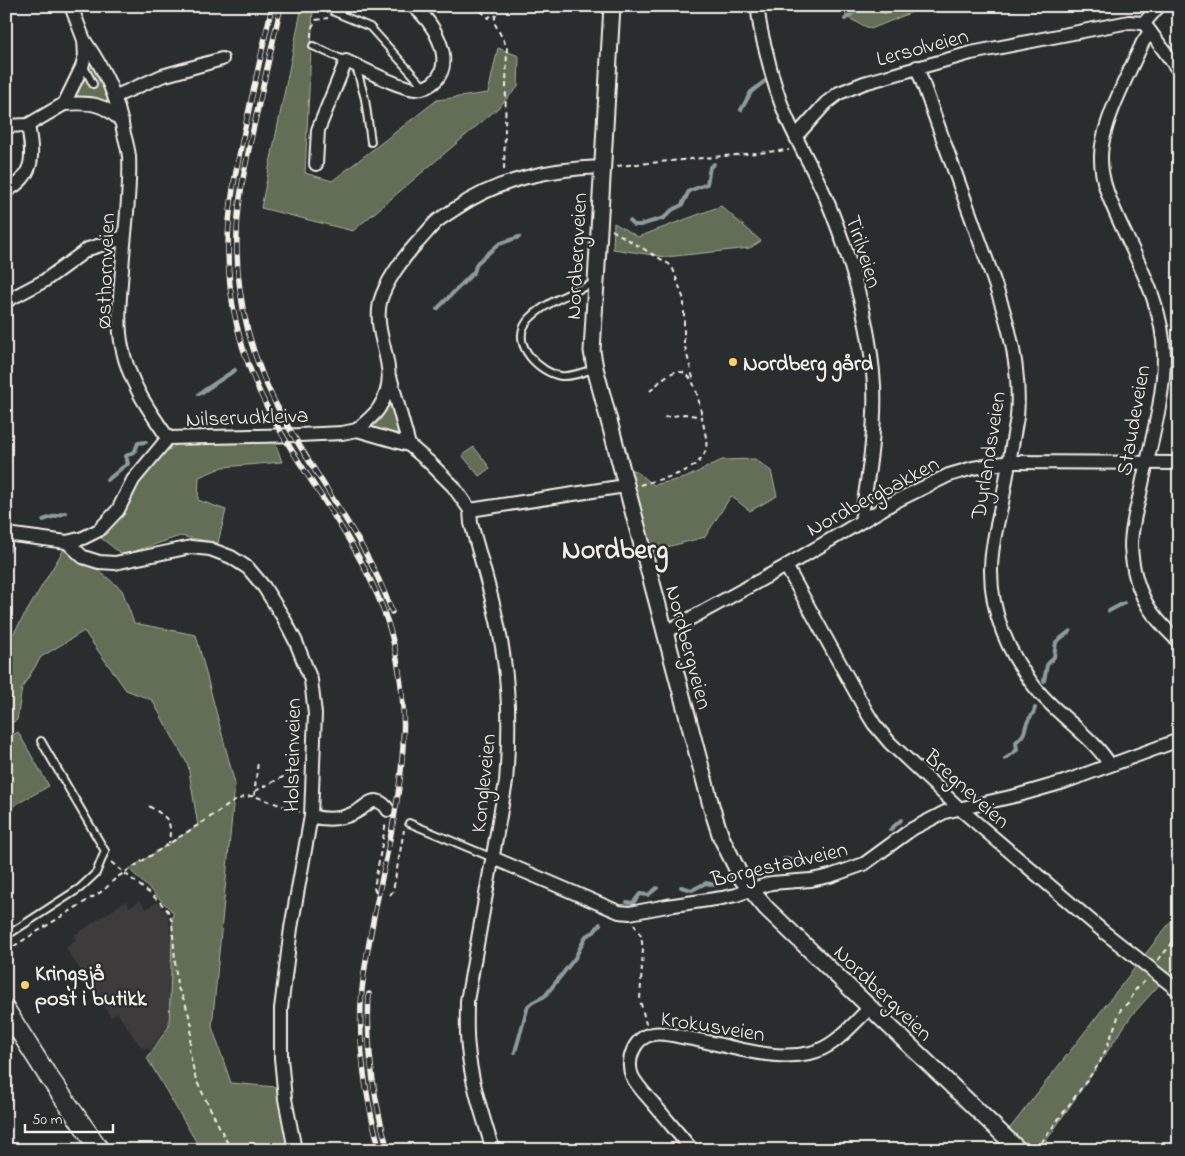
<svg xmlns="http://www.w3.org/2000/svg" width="1185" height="1156" font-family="'Indie Flower',sans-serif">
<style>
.built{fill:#3e3b3a}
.green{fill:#626e56;stroke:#abb09f}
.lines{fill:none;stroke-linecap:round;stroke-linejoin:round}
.stream{stroke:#8c9c9c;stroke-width:4}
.service-casing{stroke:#f4f1e8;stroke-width:10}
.minor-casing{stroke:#f4f1e8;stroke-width:16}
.tertiary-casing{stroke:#f4f1e8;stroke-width:19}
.secondary-casing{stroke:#f4f1e8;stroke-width:21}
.path{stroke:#f4f1e8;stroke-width:2;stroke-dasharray:5 4;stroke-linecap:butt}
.service{stroke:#2a2d2e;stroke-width:6}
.minor{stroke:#2a2d2e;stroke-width:12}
.tertiary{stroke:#2a2d2e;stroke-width:15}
.secondary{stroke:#2a2d2e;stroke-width:18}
.rail-casing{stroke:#f4f1e8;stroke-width:5.5}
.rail{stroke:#2a2d2e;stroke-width:4;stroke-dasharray:11;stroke-linecap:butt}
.poi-dot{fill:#ffd166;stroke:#2a2d2e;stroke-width:2}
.labels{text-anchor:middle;stroke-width:4.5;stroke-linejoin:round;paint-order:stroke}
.street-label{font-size:22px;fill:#f4f1e8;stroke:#2a2d2e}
.poi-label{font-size:22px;font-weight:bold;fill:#f4f1e8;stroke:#2a2d2e;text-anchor:start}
.district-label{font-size:28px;font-weight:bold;fill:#f4f1e8;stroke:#2a2d2e}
</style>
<rect width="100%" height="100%" fill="#2a2d2e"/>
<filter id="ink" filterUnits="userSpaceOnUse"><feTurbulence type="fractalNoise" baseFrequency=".02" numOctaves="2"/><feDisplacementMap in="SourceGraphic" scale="10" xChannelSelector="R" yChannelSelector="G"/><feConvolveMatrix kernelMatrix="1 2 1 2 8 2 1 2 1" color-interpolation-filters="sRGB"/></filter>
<g filter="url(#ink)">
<polygon class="built" points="126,901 130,907 140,901 146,909 157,902 167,913 169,921 178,1011 151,1049 141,1047 117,1013 111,1017 66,948 76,940 73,936"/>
<g class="green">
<polygon points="302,6 319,6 313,8 305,173 332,181 437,100 488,93 498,48 519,56 518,87 498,108 353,231 261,208"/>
<polygon points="844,6 927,6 871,29 846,17"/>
<polygon points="91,67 95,67 99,72 111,103 91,98 76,97 76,94 84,75 90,86 96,83 90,71"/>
<polygon points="721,206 761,241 750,248 666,257 613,249 614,223 638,237"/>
<polygon points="390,403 393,403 401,430 395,435 372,428 381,419"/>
<polygon points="199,440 275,442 282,462 223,467 199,477 198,500 226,510 218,543 180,536 123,555 101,538 145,475 161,455 181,442"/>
<polygon points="474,447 490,468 479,476 462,455"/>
<polygon points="755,459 771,471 777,496 750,511 731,496 705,537 648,552 627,471 634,470 654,485 685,478 722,460"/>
<polygon points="67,544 122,590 134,623 196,635 235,784 212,1027 231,1083 276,1087 289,1150 201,1150 147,1058 169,1026 173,912 129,869 198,826 188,765 152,700 126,690 84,631 41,657 22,688 17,720 6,726 6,646"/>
<polygon points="18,732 49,786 6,810 6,739"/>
<polygon points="1179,911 1179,963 1132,1015 1040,1150 993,1150"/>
</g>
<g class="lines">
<g class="stream">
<polyline points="870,6 872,9 885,12 892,6"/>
<polyline points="845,19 856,11 857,6"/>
<polyline points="741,110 751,92 765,81"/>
<polyline points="630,221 634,225 640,225 664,218 672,210 682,205 689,191 707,184 710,167 714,164"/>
<polyline points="437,309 474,272 477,263 499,244 519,237"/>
<polyline points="199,394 235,370"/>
<path d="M107,480C115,475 121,467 128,464L126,456L135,451L138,443L146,442"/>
<polyline points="43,520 65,513"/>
<polyline points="6,554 11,547"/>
<polyline points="1175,591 1179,591"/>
<polyline points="1109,611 1124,603"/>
<polyline points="1044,681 1047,665 1054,657 1056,642 1070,631"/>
<path d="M1005,759L1017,750L1016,742C1029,731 1022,730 1029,719C1032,714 1034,714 1035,708"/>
<polyline points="890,830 901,820"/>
<polyline points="784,859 822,862"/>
<polyline points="681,887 692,890 706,883 715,885"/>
<polyline points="627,902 633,903 640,894 648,895 657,888"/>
<polyline points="515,1052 528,1006 533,1002 545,996 575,958 586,936 594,932 600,924"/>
</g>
<defs>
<g id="service">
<polyline points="334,12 370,27 425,88"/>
<polyline points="313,46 346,61"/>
<polyline points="83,65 93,84"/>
<polyline points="356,66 365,99 371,142"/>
<path d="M595,368C585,372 571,377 561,376C540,373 511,345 526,323C538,306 575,290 595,283"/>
<polyline points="409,823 493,858"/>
<polyline points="6,936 80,888 96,873 105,851 41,741"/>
</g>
<g id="minor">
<path d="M758,6C758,22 762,36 766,51C771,73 777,95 786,116C798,144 814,170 826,198C851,258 870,320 874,385C876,431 868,476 861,521"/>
<polyline points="1144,23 1159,6"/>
<polyline points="1146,26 1179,71"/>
<path d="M1150,32L1143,42C1129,73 1100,126 1101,159C1101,183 1112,205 1122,227C1141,268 1164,310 1164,356C1164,403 1149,448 1140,494C1136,511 1131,528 1131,546C1132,567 1138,590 1149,608C1157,621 1168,631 1179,642"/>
<path d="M84,40C106,72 117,96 124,134C126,141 128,149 129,156C131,194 124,233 122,270C120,296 117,322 122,347C129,382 148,409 168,438"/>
<path d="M917,67C936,120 955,172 974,225C996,287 1023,350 1017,417C1012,446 1007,475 1002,503C997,525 991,548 991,571C991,613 1008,653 1034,686C1055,714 1093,736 1110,765"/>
<polyline points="116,96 162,76 222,59"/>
<path d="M64,104C90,102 104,103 122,122"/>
<polyline points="6,126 28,125 64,104 82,67 85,55 84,40 71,6"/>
<polyline points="796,136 826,103 839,93 864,83 971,53 1129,22 1144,23"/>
<path d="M316,164L318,130L346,61C365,69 396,87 415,89C422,89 431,86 436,80C455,59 433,21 413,6"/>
<path d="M6,191C36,175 33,155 28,125"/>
<polyline points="6,301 44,281 88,249 117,240 124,236"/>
<polyline points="391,380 409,445"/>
<polyline points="470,510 625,486"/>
<polyline points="6,534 67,542 83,538 99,530 118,510 133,480 168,438 299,435 342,433 357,430"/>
<polyline points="67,542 83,557 99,562 115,563 191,547 210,549 231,557 248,568 264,587 283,617 296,642 311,680 315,714 311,816 291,928 281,1009 281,1058 285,1099 295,1150"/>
<polyline points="786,566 866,711 874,724 890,743 959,808 1104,932 1179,991"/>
<polyline points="664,633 786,566 896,501 949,475 973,468 1010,462 1179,463"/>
<path d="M311,816C328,821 346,819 361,809C365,806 370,801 375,801C381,801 386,806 388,810"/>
<polyline points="493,858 619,912 630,913 667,906 722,898 736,895 771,883 811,880 830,876 864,864 912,829 945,812 1019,795 1064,782 1179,740"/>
<path d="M493,1150C483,1117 471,1082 468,1048C466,1032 467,1017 467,1001L506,782C509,742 510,700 504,660C498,614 483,568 471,523L470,510L453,486L429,462L409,445L357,430C364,423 374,416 379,408C404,370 372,341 380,302C385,283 402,259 416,244C423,237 429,229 436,222C442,217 449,213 455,209C499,179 549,169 602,167"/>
<path d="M692,1150C679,1134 666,1119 653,1103C646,1095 637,1086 632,1076C626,1060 634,1037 653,1034C664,1032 676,1036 687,1038C726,1044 770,1062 810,1053C836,1047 851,1025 870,1008"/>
</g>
<polyline id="tertiary" points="612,6 592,351 595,368 712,809 721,837 742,879 766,908 1019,1150"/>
<polyline id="secondary" points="6,1010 46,1073 100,1150"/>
</defs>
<use href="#service" class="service-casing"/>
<use href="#minor" class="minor-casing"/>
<use href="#tertiary" class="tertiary-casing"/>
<use href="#secondary" class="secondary-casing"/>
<g class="path">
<polyline points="464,6 476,7 489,18 497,6"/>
<polyline points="498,6 494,22 507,47 504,170"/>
<polyline points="311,37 311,29 316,20 328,18"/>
<polyline points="617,166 789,150"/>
<polyline points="612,230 669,264 673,269 684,300 684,343 694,382"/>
<path d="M650,391C655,387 660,381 665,377C694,357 698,399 702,417"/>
<path d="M640,485C660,478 701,474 706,448C708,441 703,425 702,417L685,414L661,418"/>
<polyline points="255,791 287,775 300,762"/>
<polyline points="254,796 258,762"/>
<path d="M149,806C169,819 172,819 169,843"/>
<polyline points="111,862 159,901 168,911 172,922 177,986 185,1002 192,1026 189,1050 196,1080 231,1150"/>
<polyline points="376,892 374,888 386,822"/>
<polyline points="390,895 393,891 404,830"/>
<polyline points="634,924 641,936 643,949 640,1000 646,1024"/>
<polyline points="6,951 104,890 116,878 235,801 244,797 254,796 300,812"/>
<polyline points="1158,960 1179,935"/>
<polyline points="1036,1150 1099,1064 1107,1047 1121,1009 1129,1002 1136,989 1146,980"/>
</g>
<use href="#service" class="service"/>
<use href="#minor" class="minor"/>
<use href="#tertiary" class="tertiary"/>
<use href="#secondary" class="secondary"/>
<defs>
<g id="rail">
<path d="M272,6C263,45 255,84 246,123C237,165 228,205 228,248C228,304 242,359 268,409C304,478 357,538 384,612C394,638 399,666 402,694C412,791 372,893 362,990C357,1044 365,1097 380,1150"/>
<path d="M281,6C272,44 264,83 255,121C247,158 238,195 237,233C235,299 252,364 285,421C321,485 368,543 392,612"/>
<path d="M369,994C366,1048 373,1098 388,1150"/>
</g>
</defs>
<use href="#rail" class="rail-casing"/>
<use href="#rail" class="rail"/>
</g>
</g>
<g class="poi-dot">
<circle cx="733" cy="362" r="5"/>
<circle cx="25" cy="985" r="5"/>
</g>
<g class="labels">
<g class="street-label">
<text transform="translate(922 46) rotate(-15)" y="8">Lersolveien</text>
<text transform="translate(865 251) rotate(72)" y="8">Tirilveien</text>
<text transform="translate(575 256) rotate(-87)" y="8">Nordbergveien</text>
<text transform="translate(104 271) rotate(-88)" y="8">Østhornveien</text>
<text transform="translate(247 416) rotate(-2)" y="8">Nilserudkleiva</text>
<text transform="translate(1132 420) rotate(-80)" y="8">Staudeveien</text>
<text transform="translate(987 455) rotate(-81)" y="8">Dyrlandsveien</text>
<text transform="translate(872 495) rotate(-28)" y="8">Nordbergbakken</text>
<text transform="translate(690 647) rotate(75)" y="8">Nordbergveien</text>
<text transform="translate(291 755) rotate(-89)" y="8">Holsteinveien</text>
<text transform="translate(482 783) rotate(-84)" y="8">Kongleveien</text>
<text transform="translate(968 788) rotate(42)" y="8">Bregneveien</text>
<text transform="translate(779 863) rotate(-13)" y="8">Borgestadveien</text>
<text transform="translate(884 992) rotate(44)" y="8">Nordbergveien</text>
<text transform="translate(713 1025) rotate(9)" y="8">Krokusveien</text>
</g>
<g class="poi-label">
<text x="743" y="370">Nordberg gård</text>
<text x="35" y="980">Kringsjå<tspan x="35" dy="25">post i butikk</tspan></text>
</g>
<g class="district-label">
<text x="615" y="558">Nordberg</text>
</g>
</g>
<rect width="1185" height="1156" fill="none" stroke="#2a2d2e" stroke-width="25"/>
<rect x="12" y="12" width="1160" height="1131" fill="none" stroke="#f4f1e8" stroke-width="2" filter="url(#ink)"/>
<path d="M25 1124v8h88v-8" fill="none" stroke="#f4f1e8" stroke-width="2.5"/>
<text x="32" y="1124" font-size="15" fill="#f4f1e8" stroke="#2a2d2e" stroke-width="4" paint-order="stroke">50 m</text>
</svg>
